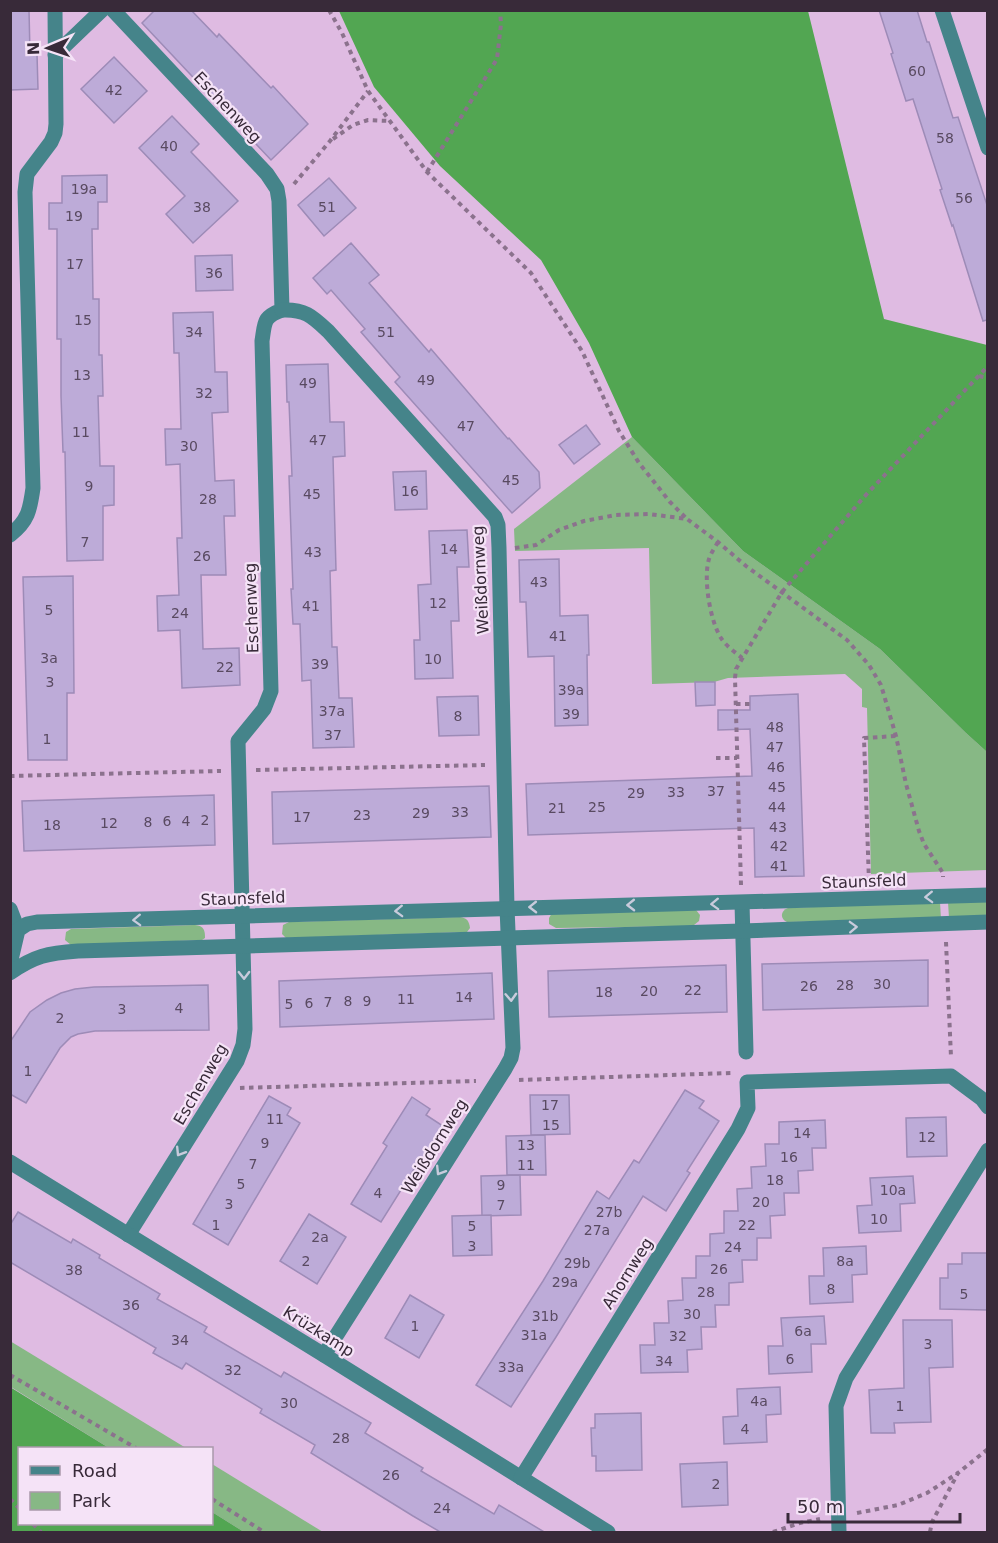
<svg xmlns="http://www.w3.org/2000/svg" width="998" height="1543" font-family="'DejaVu Sans',sans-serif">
  <rect width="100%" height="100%" fill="#dfbbe2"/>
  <g fill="#87b885">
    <path d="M632 437 743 551 880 649 966 733 987 752V870L871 874 867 708 862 707V689L845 674 728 678 714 682 652 684 649 548 515 551 514 529Z"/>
    <path d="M987 901V917L949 918 948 902Z"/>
    <path d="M940 902 941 919 787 922C780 919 780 911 788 908Z"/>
    <path d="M696 910 700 915 699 921 694 925 691 926 556 928 549 924V918L552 913Z"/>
    <path d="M460 917C467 918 469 921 470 928L467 932 286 938 282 934 283 925 289 922Z"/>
    <path d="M195 925C204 926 205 930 205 938L202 940 71 945 65 940 66 932 71 929Z"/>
    <path d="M10 1341 186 1448H109L11 1387Z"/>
    <path d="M212 1464 323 1532H244L212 1512Z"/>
  </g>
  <g fill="#52a652">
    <path d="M339 11H808L884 319 987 345V752L966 733 880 649 743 551 632 437 589 343 541 260 440 166 374 87Z"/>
    <path d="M10 1387 109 1448H20V1524H212V1512L244 1532H11Z"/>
  </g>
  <g fill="#bdabd8" stroke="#9d8bb7" stroke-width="1.5">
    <path d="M10 10H29L30 54H37L38 89 10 90Z"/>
    <path d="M155 10H191L217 37 219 34 271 88 273 86 308 124 271 160 142 23Z"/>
    <path d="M879 10H917L927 42H929L953 118 958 117 987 205V320L983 321 953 225 952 226 940 190 942 189 913 99 906 101 891 54 893 53Z"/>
    <path d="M114 57 147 91 114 123 81 89Z"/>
    <path d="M172 116 199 144 191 152 238 201 193 243 166 214 185 196 139 148Z"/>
    <path d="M107 175V202H98V229H92L93 299H99V355H102L103 396H98L100 466H114V505L103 506V560L67 561 65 452H63L61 396V339H57V229H49V203H62V176Z"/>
    <path d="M329 178 356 208 324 236 298 205Z"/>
    <path d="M351 243 379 275 369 283 429 352 431 349 508 439 509 438 539 472 540 488 512 513 395 382 400 377 361 332 365 329 331 290 327 294 313 278Z"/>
    <path d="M232 255 233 290 196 291 195 256Z"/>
    <path d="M213 312 215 372H227L228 412 212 413 215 481 234 480 235 516H224L226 575H201L203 649 239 648 240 685 182 688 180 630 158 631 157 596 179 595 177 538H182L180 464 166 465 165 429H181L179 353H174L173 313Z"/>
    <path d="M328 364 330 422H344L345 456 333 457 336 570 330 571 332 647H337L339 698H352L354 747 313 748 311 680 302 681 300 624H293L291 589H293L289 476H292L289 402H287L286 365Z"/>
    <path d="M586 425 600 444 574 464 559 445Z"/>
    <path d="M426 471 427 509 395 510 393 472Z"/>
    <path d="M467 530 469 567H457L459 621H451L453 678 415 679 414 640H420L418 585 431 584 429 531Z"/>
    <path d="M559 559 560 616 588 615 589 655H587L588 725 555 726 554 656 528 657 526 602H520L519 560Z"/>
    <path d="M73 576 74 693H67V760H28L23 577Z"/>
    <path d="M695 682H715V705L696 706Z"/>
    <path d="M798 694 804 876 755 877 754 828 528 835 526 784 752 776 750 729 718 730V710H750V696Z"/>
    <path d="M478 696 479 735 439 736 437 697Z"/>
    <path d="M489 786 491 837 273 844 272 792Z"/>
    <path d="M214 795 215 845 24 851 22 801Z"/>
    <path d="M928 960V1006L763 1010 762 964Z"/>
    <path d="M726 965 727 1012 549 1017 548 971Z"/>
    <path d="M492 973 494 1019 280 1027 279 981Z"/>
    <path d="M208 985 209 1030 95 1031 78 1034 71 1037 60 1048 26 1103 10 1094V1042L30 1012 47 1000 61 993 75 989 94 987Z"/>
    <path d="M685 1090 704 1101 699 1108 719 1121 687 1171 690 1173 666 1211 643 1196 556 1337 511 1407 476 1385 543 1281 597 1191 609 1199 634 1160 639 1163Z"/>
    <path d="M530 1095H569L570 1134 531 1135Z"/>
    <path d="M269 1096 291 1108 287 1115 300 1123 228 1245 193 1224Z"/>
    <path d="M412 1097 430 1109 426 1115 446 1128 425 1161 421 1158 381 1222 351 1204 387 1146 383 1143Z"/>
    <path d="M946 1117 947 1156 907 1157 906 1118Z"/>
    <path d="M825 1120 826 1148H812L813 1170 798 1171 799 1193H784L785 1215 770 1216 771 1238H757V1260H742L743 1282 729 1283V1305H715L716 1327H701L702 1349 687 1350 688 1372 641 1373 640 1345H655L654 1323H669L668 1301 683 1300 682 1278H696V1256H710V1234L724 1233V1211H738L737 1189 752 1188 751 1167 766 1166 765 1144H779V1122Z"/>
    <path d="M545 1135 546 1175H507L506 1136Z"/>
    <path d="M520 1175 521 1215 482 1216 481 1176Z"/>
    <path d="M913 1176 915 1203 900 1204 901 1231 859 1233 857 1206 872 1205 870 1178Z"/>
    <path d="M18 1212 71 1243 73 1239 100 1255 99 1258 160 1294 157 1299 207 1327 204 1332 281 1377 284 1372 371 1423 365 1433 423 1468 421 1471 494 1514 499 1505 546 1533H442L413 1516 311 1453 315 1445 260 1413 262 1409 186 1363 182 1369 153 1353 156 1348 10 1262V1225Z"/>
    <path d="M309 1214 346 1237 317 1284 280 1261Z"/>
    <path d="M491 1215 492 1255 453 1256 452 1216Z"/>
    <path d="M866 1246 867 1274 852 1275 853 1302 810 1304 809 1276H824L823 1248Z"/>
    <path d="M962 1253H987V1310L940 1309V1278H948V1264H962Z"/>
    <path d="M410 1295 444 1315 419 1358 385 1338Z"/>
    <path d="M824 1316 826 1344H811L812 1372 769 1374 768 1346H783L781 1318Z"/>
    <path d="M903 1320H952L953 1367 929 1368 931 1422 894 1423 895 1433H871L869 1390 904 1388Z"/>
    <path d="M780 1387 781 1414 766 1415 767 1442 724 1444 723 1417 738 1416 737 1389Z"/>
    <path d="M641 1413 642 1470 596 1471V1456H592L591 1428H595V1414Z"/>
    <path d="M727 1462 728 1505 682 1507 680 1464Z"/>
  </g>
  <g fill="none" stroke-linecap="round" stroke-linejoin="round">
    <g stroke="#8b728d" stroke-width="4" stroke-dasharray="4.5 4.5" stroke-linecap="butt">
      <path d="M329 10 342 33 368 91 427 172 531 273 582 351 619 431 639 463 670 502 687 519"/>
      <path d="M333 139 353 125 368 120 389 121"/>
      <path d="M427 172 497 59 501 24 500 10"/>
      <path d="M294 184 330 141 368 91"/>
      <path d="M979 376 988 378"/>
      <path d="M718 542C715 547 711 553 709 559 703 578 710 621 721 638 726 646 735 652 742 658"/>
      <path d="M515 548 536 545 559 530 584 521 616 515 649 514 687 519 718 542 746 566 847 640 869 665 881 685 896 736 906 784 919 831 924 844 943 873V877"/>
      <path d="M736 704H750"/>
      <path d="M716 758H737"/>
      <path d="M256 770 485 765"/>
      <path d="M10 776 221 771"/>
      <path d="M869 882 864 738 896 736"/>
      <path d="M741 885 735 678 736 669 782 592 864 497 988 366"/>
      <path d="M946 942 951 1057"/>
      <path d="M519 1080 731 1073"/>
      <path d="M240 1088 476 1081"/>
      <path d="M10 1375 136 1448"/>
      <path d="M10 1499 20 1509"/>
      <path d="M212 1499 264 1532"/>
      <path d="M857 1513 898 1505 927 1493 958 1473"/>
      <path d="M33 1524 41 1532"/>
      <path d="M773 1532 800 1523 820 1519"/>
      <path d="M930 1532 932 1522 958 1473 988 1449"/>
    </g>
    <g stroke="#45848a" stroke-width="15">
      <path d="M113 10 267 174 277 189 279 201 282 310C263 317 265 322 262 341L271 691 264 709 238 741 245 1029 243 1045 237 1061 128 1235"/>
      <path d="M942 10 988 148"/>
      <path d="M55 55 102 10"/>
      <path d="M282 310C305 309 312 316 328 331L495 517 498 525 499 548 507 908 513 1048 511 1058 505 1069 324 1355"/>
      <path d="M10 535C28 521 30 510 33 488L25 192 27 174 51 142 55 133 56 124 55 10"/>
      <path d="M742 903 746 1052"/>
      <path d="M10 909 18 930"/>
      <path d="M10 964 18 930 27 924 37 922 988 895"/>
      <path d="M10 973C34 956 48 953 78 951L742 931 988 922"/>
      <path d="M10 1162 324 1355 608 1532"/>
      <path d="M521 1478 738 1129 748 1108 747 1082 951 1076 982 1099 988 1107"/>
      <path d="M839 1532 836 1406 846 1378 988 1150"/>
    </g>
  </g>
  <defs><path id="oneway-chevron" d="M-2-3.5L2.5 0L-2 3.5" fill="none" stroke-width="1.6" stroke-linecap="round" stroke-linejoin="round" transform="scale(1.5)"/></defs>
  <g stroke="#c9cbdc">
    <use href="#oneway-chevron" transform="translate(929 897) rotate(178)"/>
    <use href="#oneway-chevron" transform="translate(715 904) rotate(178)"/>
    <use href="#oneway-chevron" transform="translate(631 905) rotate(179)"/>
    <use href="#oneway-chevron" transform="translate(533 907) rotate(179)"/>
    <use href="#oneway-chevron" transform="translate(399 911) rotate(178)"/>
    <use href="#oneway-chevron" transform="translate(137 920) rotate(178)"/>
    <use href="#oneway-chevron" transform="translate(853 927) rotate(-2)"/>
    <use href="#oneway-chevron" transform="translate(244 975) rotate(89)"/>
    <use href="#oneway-chevron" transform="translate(511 997) rotate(87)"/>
    <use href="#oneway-chevron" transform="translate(180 1152) rotate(122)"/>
    <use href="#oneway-chevron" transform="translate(440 1171) rotate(122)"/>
  </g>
  <g text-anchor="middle" stroke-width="4.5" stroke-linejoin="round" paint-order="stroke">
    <g font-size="14" fill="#594a61">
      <text x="917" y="76">60</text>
      <text x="114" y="95">42</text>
      <text x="945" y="143">58</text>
      <text x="169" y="151">40</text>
      <text x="84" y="194">19a</text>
      <text x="964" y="203">56</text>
      <text x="202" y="212">38</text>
      <text x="327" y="212">51</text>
      <text x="74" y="221">19</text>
      <text x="75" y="269">17</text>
      <text x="214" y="278">36</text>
      <text x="83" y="325">15</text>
      <text x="194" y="337">34</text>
      <text x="386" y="337">51</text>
      <text x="82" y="380">13</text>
      <text x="426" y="385">49</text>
      <text x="308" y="388">49</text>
      <text x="204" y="398">32</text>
      <text x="466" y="431">47</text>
      <text x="81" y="437">11</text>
      <text x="318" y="445">47</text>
      <text x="189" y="451">30</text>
      <text x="511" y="485">45</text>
      <text x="89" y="491">9</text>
      <text x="410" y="496">16</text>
      <text x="312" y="499">45</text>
      <text x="208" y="504">28</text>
      <text x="85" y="547">7</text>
      <text x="449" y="554">14</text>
      <text x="313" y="557">43</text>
      <text x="202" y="561">26</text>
      <text x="539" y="587">43</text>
      <text x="438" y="608">12</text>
      <text x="311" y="611">41</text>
      <text x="49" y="615">5</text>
      <text x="180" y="618">24</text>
      <text x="558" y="641">41</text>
      <text x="49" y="663">3a</text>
      <text x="433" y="664">10</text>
      <text x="320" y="669">39</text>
      <text x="225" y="672">22</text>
      <text x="50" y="687">3</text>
      <text x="571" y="695">39a</text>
      <text x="332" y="716">37a</text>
      <text x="571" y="719">39</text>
      <text x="458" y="721">8</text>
      <text x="775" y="732">48</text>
      <text x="333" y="740">37</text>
      <text x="47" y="744">1</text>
      <text x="775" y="752">47</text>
      <text x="776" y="772">46</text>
      <text x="777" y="792">45</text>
      <text x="716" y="796">37</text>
      <text x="676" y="797">33</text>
      <text x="636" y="798">29</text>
      <text x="597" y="812">25</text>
      <text x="777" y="812">44</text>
      <text x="557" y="813">21</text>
      <text x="460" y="817">33</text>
      <text x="421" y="818">29</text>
      <text x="362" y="820">23</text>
      <text x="302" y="822">17</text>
      <text x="205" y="825">2</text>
      <text x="167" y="826">6</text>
      <text x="186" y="826">4</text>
      <text x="148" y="827">8</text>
      <text x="109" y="828">12</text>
      <text x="52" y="830">18</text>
      <text x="778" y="832">43</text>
      <text x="779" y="851">42</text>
      <text x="779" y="871">41</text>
      <text x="882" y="989">30</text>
      <text x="845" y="990">28</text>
      <text x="809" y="991">26</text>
      <text x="693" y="995">22</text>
      <text x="649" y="996">20</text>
      <text x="604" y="997">18</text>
      <text x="464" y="1002">14</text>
      <text x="406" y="1004">11</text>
      <text x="348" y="1006">8</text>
      <text x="367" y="1006">9</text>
      <text x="328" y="1007">7</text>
      <text x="309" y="1008">6</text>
      <text x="289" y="1009">5</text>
      <text x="179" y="1013">4</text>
      <text x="122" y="1014">3</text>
      <text x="60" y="1023">2</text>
      <text x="28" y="1076">1</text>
      <text x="550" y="1110">17</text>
      <text x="275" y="1124">11</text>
      <text x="551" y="1130">15</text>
      <text x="802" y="1138">14</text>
      <text x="927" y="1142">12</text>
      <text x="265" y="1148">9</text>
      <text x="526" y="1150">13</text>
      <text x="789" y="1162">16</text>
      <text x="253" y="1169">7</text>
      <text x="526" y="1170">11</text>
      <text x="775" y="1185">18</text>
      <text x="241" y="1189">5</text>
      <text x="501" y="1190">9</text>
      <text x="893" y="1195">10a</text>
      <text x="378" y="1198">4</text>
      <text x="761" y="1207">20</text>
      <text x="229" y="1209">3</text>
      <text x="501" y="1210">7</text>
      <text x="609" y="1217">27b</text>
      <text x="879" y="1224">10</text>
      <text x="216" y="1230">1</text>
      <text x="747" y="1230">22</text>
      <text x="472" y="1231">5</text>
      <text x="597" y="1235">27a</text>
      <text x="320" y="1242">2a</text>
      <text x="472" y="1251">3</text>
      <text x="733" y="1252">24</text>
      <text x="306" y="1266">2</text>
      <text x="845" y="1266">8a</text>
      <text x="577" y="1268">29b</text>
      <text x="719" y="1274">26</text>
      <text x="74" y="1275">38</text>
      <text x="565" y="1287">29a</text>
      <text x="831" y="1294">8</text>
      <text x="706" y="1297">28</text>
      <text x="964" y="1299">5</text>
      <text x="131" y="1310">36</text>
      <text x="692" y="1319">30</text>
      <text x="545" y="1321">31b</text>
      <text x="415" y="1331">1</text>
      <text x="803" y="1336">6a</text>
      <text x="534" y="1340">31a</text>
      <text x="678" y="1341">32</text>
      <text x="180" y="1345">34</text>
      <text x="928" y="1349">3</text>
      <text x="790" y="1364">6</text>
      <text x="664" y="1366">34</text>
      <text x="511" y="1372">33a</text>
      <text x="233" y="1375">32</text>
      <text x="759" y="1406">4a</text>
      <text x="289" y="1408">30</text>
      <text x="900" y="1411">1</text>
      <text x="745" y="1434">4</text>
      <text x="341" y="1443">28</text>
      <text x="391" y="1480">26</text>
      <text x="716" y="1489">2</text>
      <text x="442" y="1513">24</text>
    </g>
    <g font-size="16" fill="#382a39" stroke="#f5e3f7">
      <text transform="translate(228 107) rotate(47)" y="6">Eschenweg</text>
      <text transform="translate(480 580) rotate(-93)" y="6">Weißdornweg</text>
      <text transform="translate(251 608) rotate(-92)" y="6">Eschenweg</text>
      <text transform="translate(864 881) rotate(-2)" y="6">Staunsfeld</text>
      <text transform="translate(243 898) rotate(-2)" y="6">Staunsfeld</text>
      <text transform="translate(200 1084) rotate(-60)" y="6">Eschenweg</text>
      <text transform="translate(434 1146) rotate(-58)" y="6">Weißdornweg</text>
      <text transform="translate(627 1273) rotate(-58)" y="6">Ahornweg</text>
      <text transform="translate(319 1331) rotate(32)" y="6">Krüzkamp</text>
    </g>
  </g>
  <rect width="998" height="1543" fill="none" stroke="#382a39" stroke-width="24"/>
  <rect x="18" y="1447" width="195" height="78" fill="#f5e3f7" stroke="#a999ab" stroke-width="1.5"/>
  <rect x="30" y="1466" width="30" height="9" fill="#45848a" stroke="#a999ab" stroke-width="1.5"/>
  <text x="72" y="1477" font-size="18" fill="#382a39">Road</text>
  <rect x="30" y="1492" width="30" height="18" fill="#87b885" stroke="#a999ab" stroke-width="1.5"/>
  <text x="72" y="1507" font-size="18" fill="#382a39">Park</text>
  <g transform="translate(48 48) rotate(268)" stroke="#f5e3f7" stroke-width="4.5" paint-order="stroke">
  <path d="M0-4.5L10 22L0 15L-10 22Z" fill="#382a39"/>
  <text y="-9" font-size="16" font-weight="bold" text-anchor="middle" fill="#382a39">N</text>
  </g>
  <path d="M788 1513v9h172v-9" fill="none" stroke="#382a39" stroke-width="3"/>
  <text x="797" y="1513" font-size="18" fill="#382a39" stroke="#f5e3f7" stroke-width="4.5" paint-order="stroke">50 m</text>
</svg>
